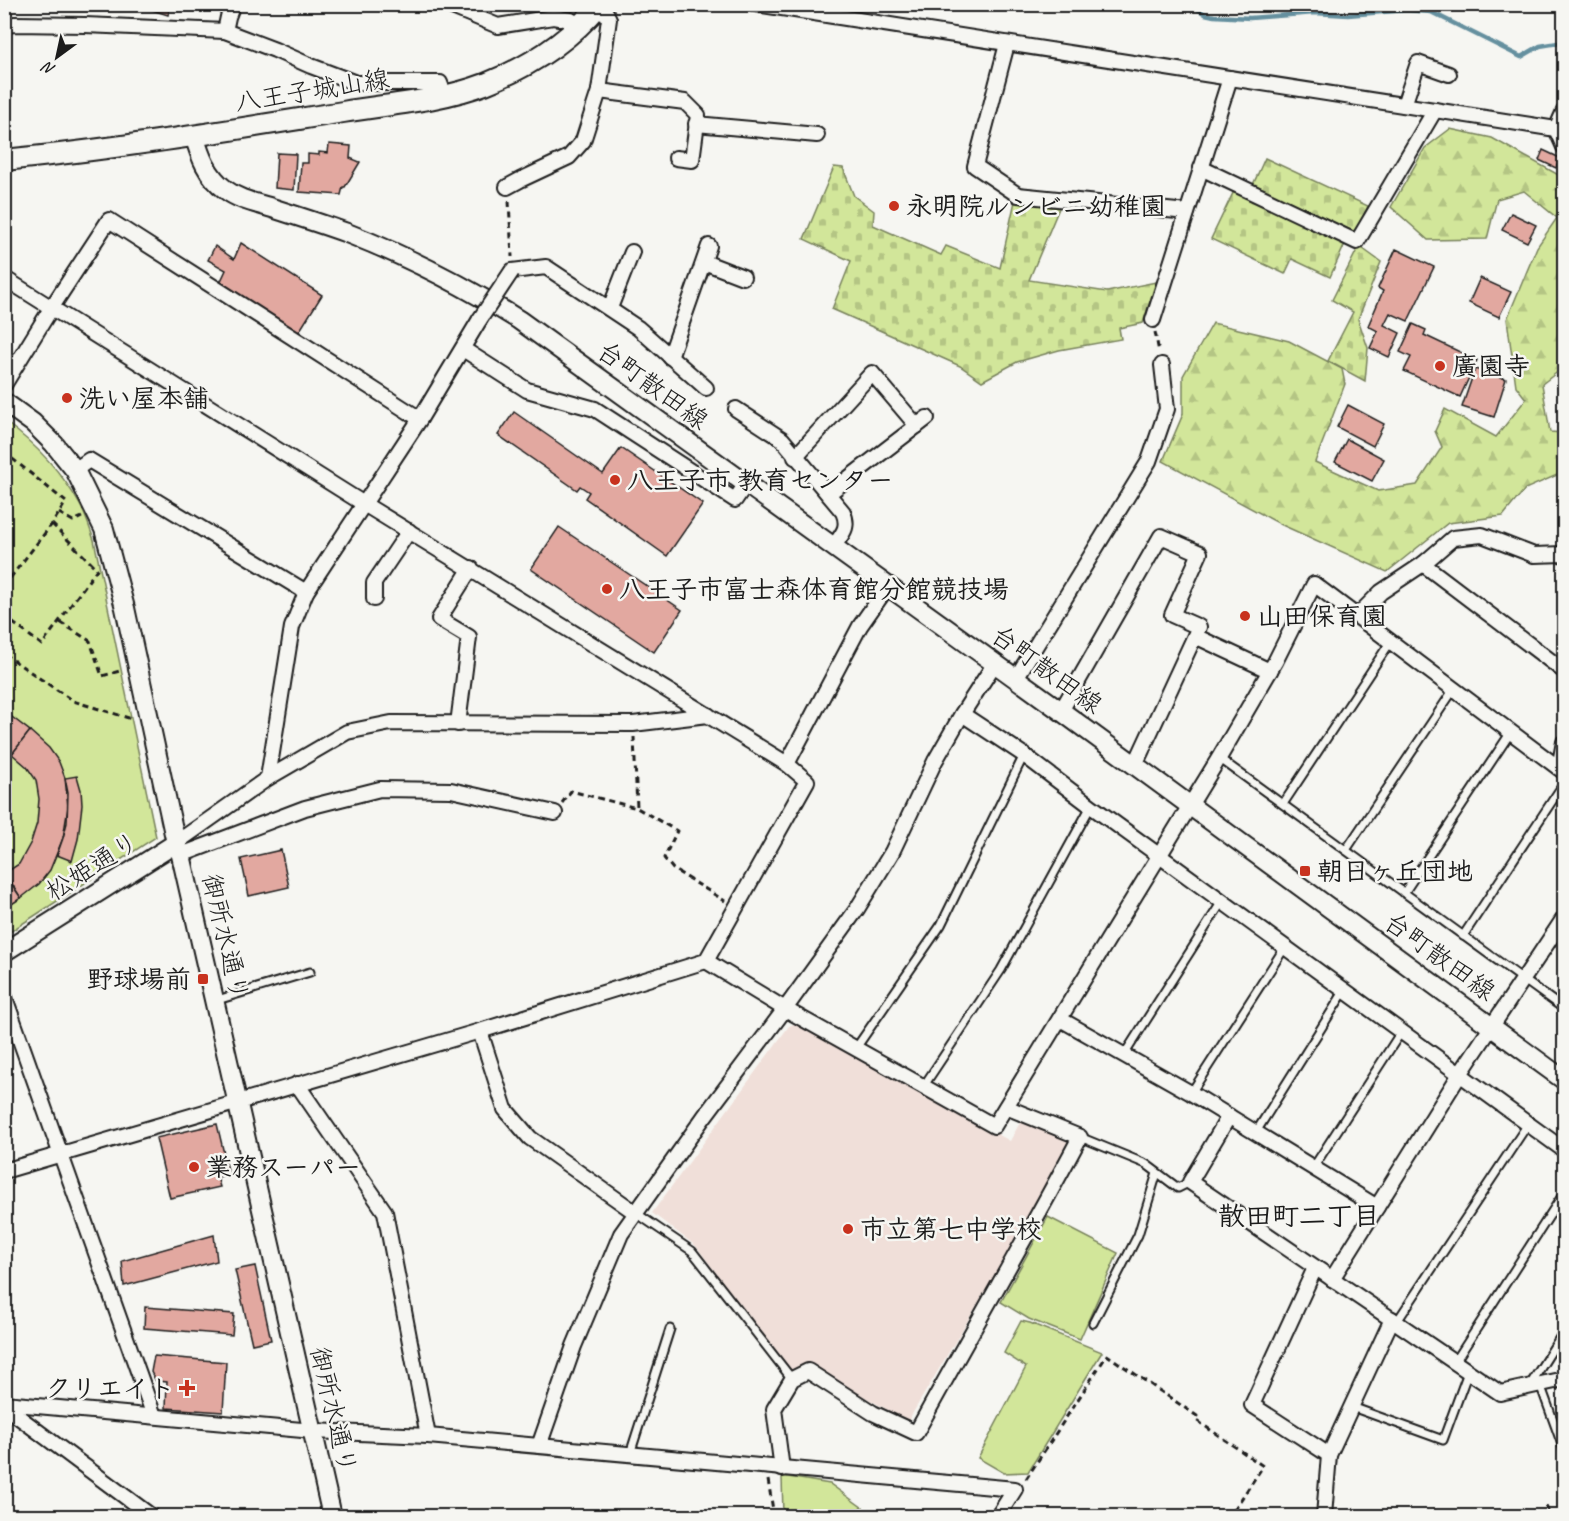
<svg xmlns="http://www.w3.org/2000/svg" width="1569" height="1521" font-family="Caveat,'Klee One',sans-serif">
  <defs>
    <pattern id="forest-firs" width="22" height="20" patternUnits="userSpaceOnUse" patternTransform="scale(1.5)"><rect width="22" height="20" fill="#d2e69a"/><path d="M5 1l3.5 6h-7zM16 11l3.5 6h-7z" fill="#b4c584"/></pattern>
    <pattern id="cemetery-stones" width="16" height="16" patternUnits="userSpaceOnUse" patternTransform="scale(1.5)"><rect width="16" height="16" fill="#d2e69a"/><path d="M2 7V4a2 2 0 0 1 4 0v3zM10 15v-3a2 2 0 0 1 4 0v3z" fill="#b4c584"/></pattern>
  </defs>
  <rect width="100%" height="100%" fill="#f6f6f2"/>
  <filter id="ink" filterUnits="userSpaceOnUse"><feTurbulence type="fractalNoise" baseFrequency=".0167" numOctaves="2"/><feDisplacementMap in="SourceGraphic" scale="12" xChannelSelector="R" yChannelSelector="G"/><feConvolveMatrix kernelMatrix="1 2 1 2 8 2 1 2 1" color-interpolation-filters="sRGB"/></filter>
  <g filter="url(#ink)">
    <path fill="#f0dfd9" d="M797 1023 1010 1141 1022 1119 1069 1141 1071 1147 908 1421 810 1367 803 1365 788 1372 696 1246 652 1213 789 1026Z"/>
    <g fill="#d2e69a" stroke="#77815b" stroke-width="1.5">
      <path d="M4 421C34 443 62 472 80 505 86 516 90 529 94 540L156 837 5 935Z"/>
      <path d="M1048 1217 1118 1253 1080 1339 1029 1319 1001 1302Z"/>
      <path d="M1021 1321 1030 1323 1102 1352 1028 1472 1004 1473 978 1458 1026 1367 1004 1353Z"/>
      <path d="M782 1476 830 1484 874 1516H783Z"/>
    </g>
    <path fill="url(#forest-firs)" stroke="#77815b" stroke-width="1.5" d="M1450 129 1492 138 1564 178V367L1542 384 1550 432 1564 433V472L1525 489 1503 516 1448 523 1387 572 1282 525 1163 461 1183 414V376L1213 323 1289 341 1342 369 1345 384 1315 462 1378 491 1417 485 1442 447 1435 431 1445 409 1496 437 1526 399 1516 386 1507 319 1537 247 1557 218 1524 191 1497 199 1487 239 1428 240 1391 207 1425 148Z"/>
    <g fill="url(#cemetery-stones)" stroke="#77815b" stroke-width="1.5">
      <path d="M1265 158 1368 206 1355 234 1252 187Z"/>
      <path d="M834 167 843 168 854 196 874 211 873 225 941 255 946 246 1000 268 1015 201 1059 208 1029 280 1107 292 1156 282 1143 323 1119 328 1121 339 1059 350 1017 362 982 381 960 366 832 309 851 261 804 239Z"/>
      <path d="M1234 191 1345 244 1330 277 1292 259 1285 274 1211 239Z"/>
      <path d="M1359 246 1381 262 1358 319 1368 348 1365 381 1328 361 1353 312 1332 300Z"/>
    </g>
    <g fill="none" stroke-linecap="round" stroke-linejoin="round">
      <path stroke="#65909f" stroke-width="4.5" d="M1190 4 1205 14 1214 16 1250 18 1315 13 1348 15 1406 10 1431 12 1521 57 1540 46 1564 42"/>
    </g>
    <g fill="#e2a8a0" stroke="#1c1c1c" stroke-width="1.5">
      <path d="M147 4H171L168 15 146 8Z"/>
      <path d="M329 144 351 146 350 158 360 162 345 187H343L341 195 299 192 301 163H308V154L319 155V152L328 153Z"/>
      <path d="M1543 150 1560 158 1556 168 1539 160Z"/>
      <path d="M277 153 296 154 294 190 275 188Z"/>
      <path d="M1511 213 1536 225 1527 242 1502 230Z"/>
      <path d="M241 243 322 295 297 335 219 285 226 270 208 260 215 246 234 259Z"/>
      <path d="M1396 249 1434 267 1408 321 1390 313 1384 325 1400 333 1389 357 1370 348 1378 331 1368 326 1383 291 1378 288Z"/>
      <path d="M1480 278 1511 292 1499 317 1469 303Z"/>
      <path d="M1413 324 1426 330 1424 335 1477 360 1460 397 1404 371 1411 357 1400 352Z"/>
      <path d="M1475 369 1506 379 1494 417 1462 407Z"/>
      <path d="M1348 405 1384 424 1373 446 1337 427Z"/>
      <path d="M514 412 603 474 621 448 703 504 667 556 585 498 589 492 580 486 577 490 498 435Z"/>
      <path d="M1347 439 1384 459 1372 481 1335 462Z"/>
      <path d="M559 527 682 610 654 652 531 569Z"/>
      <path d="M4 711 30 731 12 754 4 748Z"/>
      <path d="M30 731 49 748 59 762 65 778 68 807 63 838 50 870 39 884 21 898 5 873 19 864 31 842 37 823 39 799 36 780 27 767 12 754Z"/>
      <path d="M77 776 81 790 82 805 78 839 72 861 57 855 63 838 67 823 68 793 65 778Z"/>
      <path d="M281 850 289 887 249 896 241 859Z"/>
      <path d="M4 873 21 898 4 909Z"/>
      <path d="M217 1124 229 1175 217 1177 220 1187 170 1198 156 1138Z"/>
      <path d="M214 1235 217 1261 124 1286 122 1261Z"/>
      <path d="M255 1266 271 1340 252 1344 235 1270Z"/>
      <path d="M145 1307 234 1314 232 1335 144 1328Z"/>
      <path d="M154 1356 226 1362 223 1412 166 1408 167 1382 156 1381 151 1372Z"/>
    </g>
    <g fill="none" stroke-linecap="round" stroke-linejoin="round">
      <g stroke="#1c1c1c" stroke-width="11">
        <g id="service">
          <path d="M1219 758 1564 1009"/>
          <path d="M1283 804 1391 641"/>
          <path d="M1346 850 1454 689"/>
          <path d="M1404 893 1511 732"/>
          <path d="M1463 936 1564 783"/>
          <path d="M214 1001 310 972"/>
          <path d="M856 1048 941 925 1024 755"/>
          <path d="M1124 1055 1223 900"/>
          <path d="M923 1087 1001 970 1091 806"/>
          <path d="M1191 1093 1285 947"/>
          <path d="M1256 1132 1345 990"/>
          <path d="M1080 1137 1146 1164 1178 1188 1190 1182"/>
          <path d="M1313 1168 1401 1032"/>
          <path d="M636 1213 692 1251 792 1379"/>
          <path d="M1093 1323 1138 1235 1157 1173"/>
          <path d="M1396 1323 1528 1124"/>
          <path d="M1455 1362 1564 1193"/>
          <path d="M1540 1384 1564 1450"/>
          <path d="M1530 1385 1564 1331"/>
          <path d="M1352 1407 1443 1440 1468 1372"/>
          <path d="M630 1454 670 1329"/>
        </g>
      </g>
      <g stroke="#1c1c1c" stroke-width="18">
        <g id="minor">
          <path d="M445 4 498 26 553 17 571 20 580 25"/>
          <path d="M756 4 1556 129"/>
          <path d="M4 26 14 24 85 25 225 31 275 50 311 66 356 83H440L445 96"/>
          <path d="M225 31 228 17 233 4"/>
          <path d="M1007 44 975 166 1018 195 1187 212"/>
          <path d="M599 91 685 102 698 115 692 160 676 158"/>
          <path d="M1404 105 1418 63 1449 74"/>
          <path d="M696 124 817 135"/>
          <path d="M1556 129 1564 147"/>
          <path d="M1556 129 1564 111"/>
          <path d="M1201 168 1357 242 1435 110"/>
          <path d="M507 187 520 180 569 157 583 141 599 91 609 19 602 4"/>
          <path d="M704 262 743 277"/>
          <path d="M512 271 546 267 638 328 706 388"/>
          <path d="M4 278 364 504 787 764 807 781 706 961 480 1031 4 1171"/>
          <path d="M610 308 632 252"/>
          <path d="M1153 320 1230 78"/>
          <path d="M463 349 527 390 595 409 735 500 746 484"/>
          <path d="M670 357 709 246"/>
          <path d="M4 385 52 307 109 220 420 419"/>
          <path d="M736 409 782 439 843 512C850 528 842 534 833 547"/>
          <path d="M795 457 872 373 917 426"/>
          <path d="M75 470 89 460 306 592"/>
          <path d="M828 494 927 418"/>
          <path d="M1423 564 1564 671"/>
          <path d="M374 599V583L409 531"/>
          <path d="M1357 616 1381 592 1423 564 1453 538 1482 535 1534 555 1564 554"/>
          <path d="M1195 636 1270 671"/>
          <path d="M1016 678 1149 461 1167 409 1162 365"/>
          <path d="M1061 711 1161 536 1200 553 1172 615 1199 627 1135 765"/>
          <path d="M962 714 1024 755 1091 806 1564 1150"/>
          <path d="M458 724 469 637 439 619 471 568"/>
          <path d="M787 764 860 626 888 586"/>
          <path d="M1559 768 1564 742"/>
          <path d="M268 778 292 627 306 592 420 419 480 319"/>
          <path d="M176 843 268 778 347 732 391 723 633 724 708 715"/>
          <path d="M181 855 305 808 380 789 451 790 555 813"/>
          <path d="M706 961 785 1009 994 1126 1219 758 1275 662 1314 584 1564 772"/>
          <path d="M4 995 154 1416"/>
          <path d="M1060 1019 1191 1093 1377 1207"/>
          <path d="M480 1031 505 1109 530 1138 636 1213"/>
          <path d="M297 1084 385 1212 428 1436"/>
          <path d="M1229 1116 1190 1182 1500 1393 1564 1379"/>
          <path d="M1315 1268 1252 1405 1329 1455"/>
          <path d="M1332 1279 1460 1074 1564 918"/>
          <path d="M4 1403 313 1431 428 1436 1015 1489 998 1516"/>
          <path d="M4 1406 151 1516"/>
          <path d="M539 1446 574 1346 621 1234 704 1117 785 1009 857 909 892 852 935 761 962 714 995 663"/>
          <path d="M782 1469 774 1409 792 1379 808 1371 873 1413 916 1433C970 1334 1027 1237 1080 1137L1006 1107"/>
          <path d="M1324 1516 1329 1455 1392 1319"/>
        </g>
      </g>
      <g stroke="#1c1c1c" stroke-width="22">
        <g id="tertiary">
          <path d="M194 135C200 156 207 176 226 190 239 200 256 203 272 208 297 216 322 224 347 233 406 256 465 286 519 320L1061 711 1564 1080"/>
          <path d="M4 402 33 423 54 444 75 470 104 529 125 608 176 843 181 855 332 1516"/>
          <path d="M4 952 176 843"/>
        </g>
      </g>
      <g stroke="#1c1c1c" stroke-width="24">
        <path id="secondary" d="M4 160C118 149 230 130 343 112 390 104 440 101 485 84 529 67 570 40 600 4"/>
      </g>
      <g stroke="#1c1c1c" stroke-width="3" stroke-dasharray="6 4.5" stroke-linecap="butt">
        <path d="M509 201 512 257"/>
        <path d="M1155 332 1159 352"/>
        <path d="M4 452 66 502 52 524 4 586"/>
        <path d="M59 513 73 521 82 517"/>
        <path d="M4 616 42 645 97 569 52 524"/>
        <path d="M60 622 90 641 102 676 123 670"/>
        <path d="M4 654 73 701 132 719"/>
        <path d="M634 737 637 808"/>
        <path d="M562 803 571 791 637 808 677 831 664 858 673 869 725 901"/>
        <path d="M1026 1479 1107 1355 1197 1416 1196 1420 1263 1466 1230 1516"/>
        <path d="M768 1480 774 1516"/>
        <path d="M1546 1506 1550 1516"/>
      </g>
      <use href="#service" stroke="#f6f6f2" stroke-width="7"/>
      <use href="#minor" stroke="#f6f6f2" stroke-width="14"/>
      <use href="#tertiary" stroke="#f6f6f2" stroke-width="18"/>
      <use href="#secondary" stroke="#f6f6f2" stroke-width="20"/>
      <g stroke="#1c1c1c" stroke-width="18" stroke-linecap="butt">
        <path id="minor-bridge" d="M480 319 512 271"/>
      </g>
      <use href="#minor-bridge" stroke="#f6f6f2" stroke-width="14"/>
    </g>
  </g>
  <g fill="#c8321e" stroke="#f6f6f2" stroke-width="2">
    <circle cx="894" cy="206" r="6"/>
    <circle cx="1440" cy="366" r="6"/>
    <circle cx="67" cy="398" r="6"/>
    <circle cx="615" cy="480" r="6"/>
    <circle cx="607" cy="589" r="6"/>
    <circle cx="1245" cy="616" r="6"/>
    <rect x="1299" y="865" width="12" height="12" rx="3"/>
    <rect x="197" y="973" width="12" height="12" rx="3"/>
    <circle cx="194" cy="1167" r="6"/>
    <circle cx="848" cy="1229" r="6"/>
    <path d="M184 1379h6v6h6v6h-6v6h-6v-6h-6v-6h6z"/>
  </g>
  <g text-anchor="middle" stroke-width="5" stroke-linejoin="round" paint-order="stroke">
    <g font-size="26" fill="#1c1c1c" stroke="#f6f6f2">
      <text transform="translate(312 90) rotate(-9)" y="9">八王子城山線</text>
      <text transform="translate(653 385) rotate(36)" y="9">台町散田線</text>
      <text transform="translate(1047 669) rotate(36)" y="9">台町散田線</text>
      <text transform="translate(92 866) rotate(-32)" y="9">松姫通り</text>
      <text transform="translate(226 937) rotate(77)" y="9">御所水通り</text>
      <text transform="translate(1440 956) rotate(36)" y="9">台町散田線</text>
      <text transform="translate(334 1410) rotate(77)" y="9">御所水通り</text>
    </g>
    <g font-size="26" font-weight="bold" fill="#1c1c1c" stroke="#f6f6f2" text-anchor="start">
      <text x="906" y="215">永明院ルンビニ幼稚園</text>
      <text x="1452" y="375">廣園寺</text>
      <text x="79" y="407">洗い屋本舗</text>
      <text x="627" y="489">八王子市 教育センター</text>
      <text x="619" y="598">八王子市富士森体育館分館競技場</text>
      <text x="1257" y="625">山田保育園</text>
      <text x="1317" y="880">朝日ヶ丘団地</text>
      <text x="191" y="988" text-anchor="end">野球場前</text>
      <text x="206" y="1176">業務スーパー</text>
      <text x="860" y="1238">市立第七中学校</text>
      <text x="175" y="1397" text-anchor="end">クリエイト</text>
    </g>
    <g font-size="27" font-weight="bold" fill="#1c1c1c" stroke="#f6f6f2">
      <text x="1299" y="1225">散田町二丁目</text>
    </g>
  </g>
  <rect width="1569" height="1521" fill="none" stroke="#f6f6f2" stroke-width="24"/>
  <rect x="12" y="12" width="1545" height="1497" fill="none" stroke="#1c1c1c" stroke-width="2" filter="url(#ink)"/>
  <g transform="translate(57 57) rotate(213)" stroke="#f6f6f2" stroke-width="4.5" paint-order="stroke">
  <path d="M0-4.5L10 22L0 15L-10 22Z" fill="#1c1c1c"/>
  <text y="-9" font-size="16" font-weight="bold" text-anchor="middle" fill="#1c1c1c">N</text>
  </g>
</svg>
